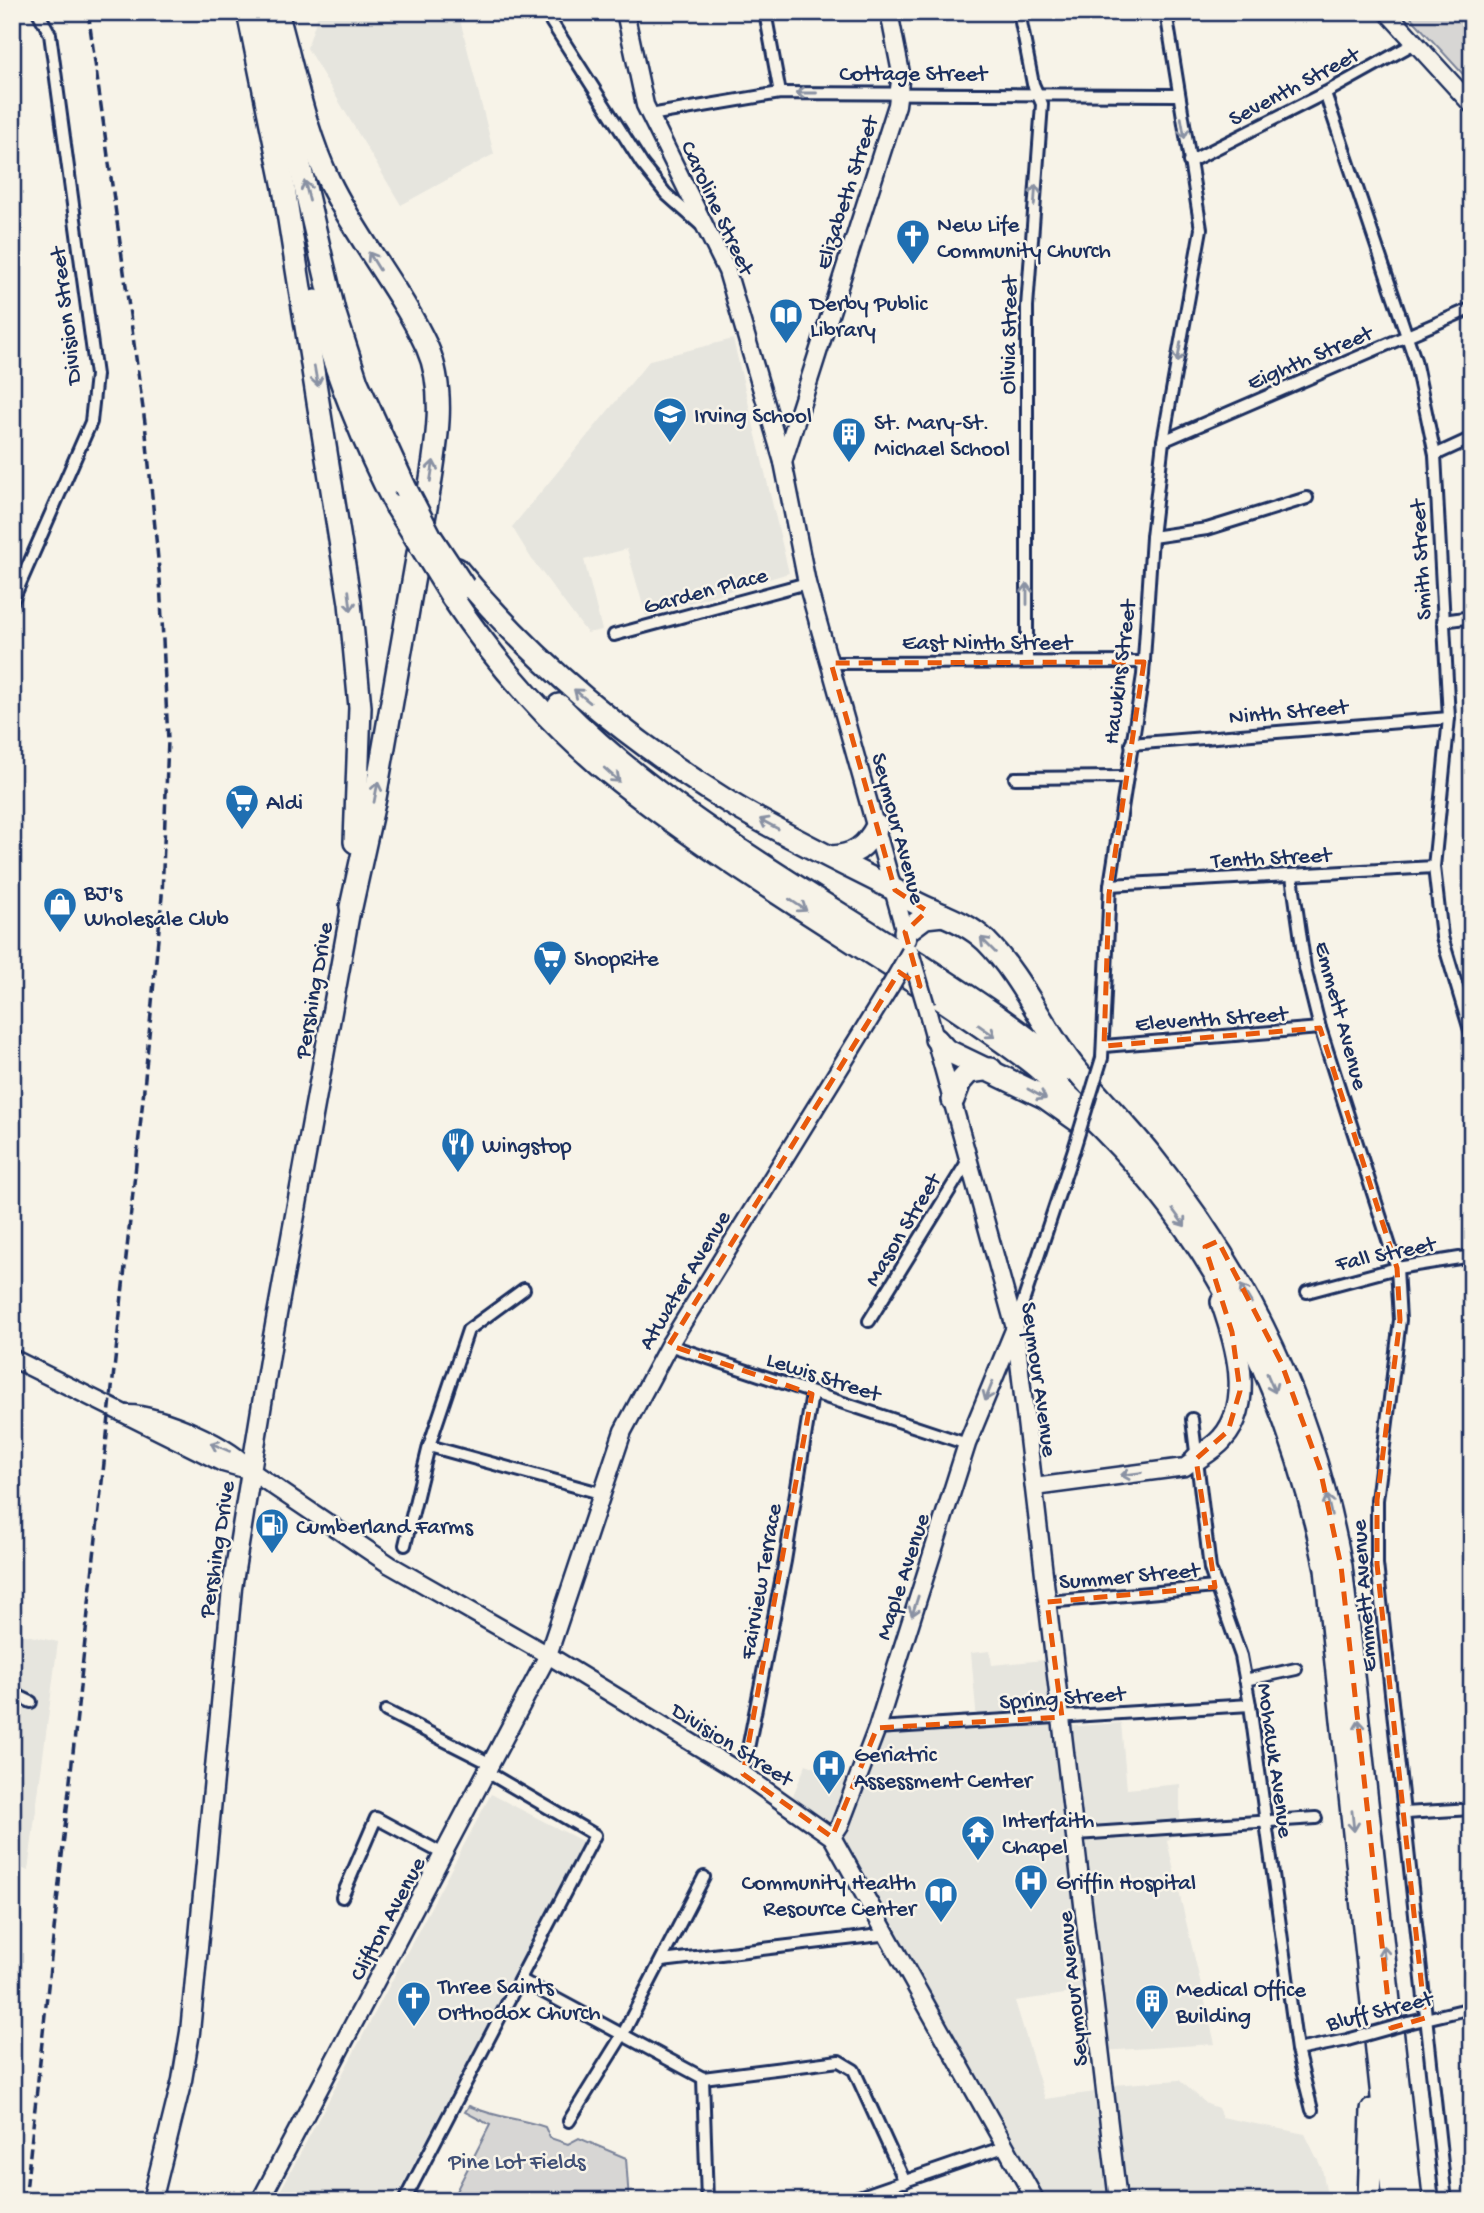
<svg xmlns="http://www.w3.org/2000/svg" width="1484" height="2213" font-family="'Gochi Hand',sans-serif">
  <rect width="100%" height="100%" fill="#f7f3e8"/>
  <filter id="ink" filterUnits="userSpaceOnUse"><feTurbulence type="fractalNoise" baseFrequency=".0143" numOctaves="2"/><feDisplacementMap in="SourceGraphic" scale="14" xChannelSelector="R" yChannelSelector="G"/><feConvolveMatrix kernelMatrix="1 2 1 2 8 2 1 2 1" color-interpolation-filters="sRGB"/></filter>
  <g filter="url(#ink)">
    <g fill="#e6e5de">
      <path d="M319 12H458L494 154 401 205 307 48Z"/>
      <path d="M733 339 789 573 646 616 627 549 584 560 602 630 587 633 531 558 512 527 650 360Z"/>
      <path d="M12 1632 58 1642 28 1871 12 1864Z"/>
      <path d="M990 1651 992 1665 1054 1659 1063 1727 1121 1723 1127 1789 1180 1784V1828L1167 1841 1215 2044 1101 2051 1094 1990 1015 2001 1045 2099 1095 2092 1113 2085 1179 2080 1207 2104 1218 2108 1222 2117 1305 2134 1322 2169 1328 2201H1035L834 1829 789 1805 806 1764 855 1782 877 1728 977 1722 971 1653Z"/>
      <path d="M491 1794 584 1842 394 2201H275Z"/>
    </g>
    <g fill="#d7d6d4" stroke="#798299" stroke-width="2">
      <path d="M1406 12H1472V84Z"/>
      <path d="M469 2106C497 2118 518 2118 545 2127L550 2138 568 2144 579 2138 626 2158 629 2201H451L490 2125 465 2112Z"/>
    </g>
    <g fill="none" stroke-linecap="round" stroke-linejoin="round">
      <g stroke="#1b2f5e" stroke-width="16">
        <g id="street">
          <path d="M545 12 642 164 666 194 702 226"/>
          <path d="M765 12 780 93"/>
          <path d="M1019 12 1033 84 1042 104 1027 307V662"/>
          <path d="M1325 93 1415 360 1435 455 1449 718 1434 867 1442 937 1472 1037"/>
          <path d="M650 115 780 93 1177 95"/>
          <path d="M1189 162 1325 93 1415 43"/>
          <path d="M1163 441 1472 308"/>
          <path d="M1435 455 1472 438"/>
          <path d="M1152 537 1207 529 1307 498"/>
          <path d="M12 602 91 422 96 375 50 34 38 12"/>
          <path d="M1443 621 1472 617"/>
          <path d="M614 635 807 583"/>
          <path d="M831 663 1144 662"/>
          <path d="M1131 744 1449 718"/>
          <path d="M1015 778 1126 777"/>
          <path d="M1292 876 1305 968 1320 1028 1397 1268 1400 1320 1377 1500V1564L1446 2201"/>
          <path d="M1110 885 1434 867"/>
          <path d="M1104 1046 1320 1028"/>
          <path d="M1102 1058 1110 885 1143 675 1152 537 1163 441 1201 229 1166 12"/>
          <path d="M1307 1292 1397 1268 1472 1256"/>
          <path d="M869 1321 969 1159"/>
          <path d="M1015 1326 1074 1149"/>
          <path d="M669 1345 967 1444"/>
          <path d="M1192 1419 1210 1569 1241 1656 1250 1705 1297 2050 1312 2110"/>
          <path d="M429 1446 600 1493"/>
          <path d="M405 1545 429 1446 468 1330 524 1289"/>
          <path d="M1047 1602 1215 1587"/>
          <path d="M1245 1680 1296 1669"/>
          <path d="M12 1693 31 1702"/>
          <path d="M386 1711 491 1764"/>
          <path d="M877 1728 1250 1705"/>
          <path d="M743 1774 785 1561 812 1394"/>
          <path d="M1405 1813 1472 1809"/>
          <path d="M1076 1834 1316 1818"/>
          <path d="M342 1897 376 1818 445 1855"/>
          <path d="M662 1961 889 1934"/>
          <path d="M521 1980 703 2078"/>
          <path d="M1408 2023 1472 2008"/>
          <path d="M1297 2050 1347 2040"/>
          <path d="M703 2078 839 2061 854 2070 905 2182"/>
          <path d="M703 2078 707 2201"/>
          <path d="M569 2121 623 2034 704 1877"/>
          <path d="M404 2201 595 1835 487 1772"/>
          <path d="M847 2201 1007 2146"/>
        </g>
      </g>
      <g stroke="#1b2f5e" stroke-width="21">
        <g id="secondary">
          <path d="M625 12 645 105 727 271 783 462 807 583 907 939"/>
          <path d="M1387 12 1472 105"/>
          <path d="M783 462 897 105 901 73 889 12"/>
          <path d="M926 1006 1015 1328 1118 2201"/>
          <path d="M12 1358 223 1463 251 1471"/>
          <path d="M127 1414C158 1413 233 1446 251 1471L390 1565 548 1655 743 1774 832 1837 1036 2201"/>
          <path d="M1034 1487 1185 1467 1196 1459"/>
          <path d="M832 1837 840 1825 877 1728 967 1444 1014 1330"/>
          <path d="M260 2201 548 1655 623 1431 669 1345 891 985"/>
        </g>
      </g>
      <g stroke="#1b2f5e" stroke-width="23">
        <path id="primary" d="M152 2201 182 2080 190 2032 232 1588 272 1342 351 907"/>
      </g>
      <g stroke="#1b2f5e" stroke-width="26">
        <g id="highway">
          <path d="M248 12 284 188 350 603 360 707 355 842"/>
          <path d="M264 12 334 311 357 382 405 487"/>
          <path d="M277 12C293 68 304 129 329 181 357 239 400 289 427 347 446 389 437 441 430 485L375 798 351 907"/>
          <path d="M315 301C336 373 361 440 396 506"/>
          <path d="M457 569C534 663 627 739 730 803 783 835 840 862 895 890 923 912 959 915 986 941 1022 977 1042 1027 1074 1067 1098 1097 1126 1124 1150 1154 1253 1282 1311 1405 1341 1566L1411 2201"/>
          <path d="M452 597C496 664 556 732 620 782 749 884 896 962 1028 1060 1048 1075 1065 1094 1083 1110 1215 1233 1290 1394 1326 1569L1393 2201"/>
          <path d="M559 705C661 810 794 883 916 962 968 996 1020 1029 1066 1070"/>
          <path d="M831 857C854 856 866 847 877 826"/>
          <path d="M905 932 925 917 943 915"/>
          <path d="M936 1039 946 1050 1044 1097 1078 1121"/>
          <path d="M953 1100 960 1082 969 1072 991 1069"/>
          <path d="M1196 1459C1205 1453 1215 1447 1222 1439 1255 1403 1236 1342 1222 1302"/>
          <path d="M1369 2201 1372 2110"/>
        </g>
      </g>
      <use href="#street" stroke="#f7f3e8" stroke-width="10"/>
      <use href="#secondary" stroke="#f7f3e8" stroke-width="16"/>
      <use href="#primary" stroke="#f7f3e8" stroke-width="18"/>
      <use href="#highway" stroke="#f7f3e8" stroke-width="21"/>
      <path stroke="#1b2f5e" stroke-width="3.5" stroke-dasharray="10 5" stroke-linecap="butt" d="M25 2201 143 1099 162 896 168 740 160 580 145 423 88 12"/>
      <g stroke="#1b2f5e" stroke-width="16" stroke-linecap="butt">
        <g id="street-bridge">
          <path d="M1074 1149 1102 1058"/>
          <path d="M1347 2040 1408 2023"/>
        </g>
      </g>
      <g stroke="#1b2f5e" stroke-width="21" stroke-linecap="butt">
        <g id="secondary-bridge">
          <path d="M910 952 926 1006"/>
          <path d="M891 985 910 952"/>
        </g>
      </g>
      <g stroke="#1b2f5e" stroke-width="26" stroke-linecap="butt">
        <g id="highway-bridge">
          <path d="M405 487 431 537 464 587"/>
          <path d="M396 506 452 597"/>
        </g>
      </g>
      <use href="#street-bridge" stroke="#f7f3e8" stroke-width="10"/>
      <use href="#secondary-bridge" stroke="#f7f3e8" stroke-width="16"/>
      <use href="#highway-bridge" stroke="#f7f3e8" stroke-width="21"/>
    </g>
    <defs><path id="oneway-shaft" d="M-6 0H5M1.5-3L5.5 0L1.5 3" fill="none" stroke-width="1.6" stroke-linecap="round" stroke-linejoin="round" transform="scale(1.75)"/></defs>
    <g stroke="#8991a3">
      <use href="#oneway-shaft" transform="translate(806 93) rotate(-180)"/>
      <use href="#oneway-shaft" transform="translate(1183 128) rotate(80)"/>
      <use href="#oneway-shaft" transform="translate(307 191) rotate(-104)"/>
      <use href="#oneway-shaft" transform="translate(1035 195) rotate(-86)"/>
      <use href="#oneway-shaft" transform="translate(374 261) rotate(-122)"/>
      <use href="#oneway-shaft" transform="translate(1179 352) rotate(100)"/>
      <use href="#oneway-shaft" transform="translate(316 376) rotate(80)"/>
      <use href="#oneway-shaft" transform="translate(432 471) rotate(-81)"/>
      <use href="#oneway-shaft" transform="translate(1027 594) rotate(-90)"/>
      <use href="#oneway-shaft" transform="translate(350 601) rotate(83)"/>
      <use href="#oneway-shaft" transform="translate(582 696) rotate(-141)"/>
      <use href="#oneway-shaft" transform="translate(612 775) rotate(42)"/>
      <use href="#oneway-shaft" transform="translate(376 792) rotate(-79)"/>
      <use href="#oneway-shaft" transform="translate(769 824) rotate(-152)"/>
      <use href="#oneway-shaft" transform="translate(798 905) rotate(34)"/>
      <use href="#oneway-shaft" transform="translate(988 945) rotate(-135)"/>
      <use href="#oneway-shaft" transform="translate(987 1031) rotate(35)"/>
      <use href="#oneway-shaft" transform="translate(1037 1094) rotate(29)"/>
      <use href="#oneway-shaft" transform="translate(1179 1218) rotate(54)"/>
      <use href="#oneway-shaft" transform="translate(1246 1294) rotate(-121)"/>
      <use href="#oneway-shaft" transform="translate(1271 1383) rotate(67)"/>
      <use href="#oneway-shaft" transform="translate(989 1391) rotate(112)"/>
      <use href="#oneway-shaft" transform="translate(220 1447) rotate(-156)"/>
      <use href="#oneway-shaft" transform="translate(1131 1474) rotate(172)"/>
      <use href="#oneway-shaft" transform="translate(1329 1505) rotate(-103)"/>
      <use href="#oneway-shaft" transform="translate(915 1606) rotate(108)"/>
      <use href="#oneway-shaft" transform="translate(1360 1730) rotate(-96)"/>
      <use href="#oneway-shaft" transform="translate(1353 1821) rotate(84)"/>
      <use href="#oneway-shaft" transform="translate(1384 1956) rotate(-96)"/>
    </g>
  </g>
  <path fill="none" stroke="#e8590c" stroke-width="5" stroke-dasharray="14 9" stroke-linejoin="round" d="M1144 662 1109 894 1104 1046 1320 1028 1397 1268 1400 1320 1377 1500V1564L1425 2018 1391 2028 1341 1566 1320 1469 1281 1362 1218 1241 1205 1247 1232 1332 1240 1391 1228 1431 1196 1459 1215 1587 1047 1602 1062 1717 877 1728 832 1837 743 1774 812 1394 669 1345 899 972 920 986 905 932 927 911 895 890 831 663Z"/>
  <defs>
    <g id="church-pin" transform="scale(1.75)"><path d="M0 17L-7.5 6A9.5 9.5 0 1 1 7.5 6Z" fill="#1f6fb2" stroke="#f7f3e8"/><path d="M-1.2-6h2.4v3.5h3.3v2.4h-3.3V6h-2.4V-.1h-3.3v-2.4h3.3Z" fill="#fff"/></g>
    <g id="library-pin" transform="scale(1.75)"><path d="M0 17L-7.5 6A9.5 9.5 0 1 1 7.5 6Z" fill="#1f6fb2" stroke="#f7f3e8"/><path d="M-6-4Q-3-5.5-.7-3.5V5Q-3 3-6 4ZM6-4Q3-5.5 .7-3.5V5Q3 3 6 4Z" fill="#fff"/></g>
    <g id="school-pin" transform="scale(1.75)"><path d="M0 17L-7.5 6A9.5 9.5 0 1 1 7.5 6Z" fill="#1f6fb2" stroke="#f7f3e8"/><path d="M0-5L7-2L0 1L-7-2ZM-4 1L0 2.5L4 1V4Q0 6-4 4Z" fill="#fff"/></g>
    <g id="building-pin" transform="scale(1.75)"><path d="M0 17L-7.5 6A9.5 9.5 0 1 1 7.5 6Z" fill="#1f6fb2" stroke="#f7f3e8"/><path d="M-4-6H4V6H1V3H-1V6H-4ZM-2.5-4.3h1.7v1.8h-1.7ZM.8-4.3h1.7v1.8H.8ZM-2.5-1h1.7V.8h-1.7ZM.8-1h1.7V.8H.8Z" fill="#fff"/></g>
    <g id="supermarket-pin" transform="scale(1.75)"><path d="M0 17L-7.5 6A9.5 9.5 0 1 1 7.5 6Z" fill="#1f6fb2" stroke="#f7f3e8"/><path d="M-6-5.5h2.5l.6 2H6L4.5 2H-2.5L-4.4-4H-6ZM-1.5 3.2a1.3 1.3 0 1 0 .1 0ZM3 3.2a1.3 1.3 0 1 0 .1 0Z" fill="#fff"/></g>
    <g id="shop-pin" transform="scale(1.75)"><path d="M0 17L-7.5 6A9.5 9.5 0 1 1 7.5 6Z" fill="#1f6fb2" stroke="#f7f3e8"/><path d="M-5-2.5h2.3a2.7 3.5 0 0 1 5.4 0H5L5.5 6h-11ZM-1.5-2.5h3a1.5 2.3 0 0 0-3 0Z" fill="#fff"/></g>
    <g id="restaurant-pin" transform="scale(1.75)"><path d="M0 17L-7.5 6A9.5 9.5 0 1 1 7.5 6Z" fill="#1f6fb2" stroke="#f7f3e8"/><path d="M-5-6h1v4h1v-4h1v4h1v-4h1v5L-1.5 .5V6h-2V.5L-5-1ZM5-6V6H3V1.5H1.5Q1.5-4 5-6Z" fill="#fff"/></g>
    <g id="fuel-pin" transform="scale(1.75)"><path d="M0 17L-7.5 6A9.5 9.5 0 1 1 7.5 6Z" fill="#1f6fb2" stroke="#f7f3e8"/><path d="M-5.5-6h7V0h2V4h1.3V-2.5L3-4.5l.8-.8L6-3V5H2.5V1h-1V6h-7ZM-4.2-4.7v3.2H.2V-4.7Z" fill="#fff"/></g>
    <g id="hospital-pin" transform="scale(1.75)"><path d="M0 17L-7.5 6A9.5 9.5 0 1 1 7.5 6Z" fill="#1f6fb2" stroke="#f7f3e8"/><path d="M-5-5h3v3.5h4V-5h3V5h-3V1.5h-4V5h-3Z" fill="#fff"/></g>
    <g id="temple-pin" transform="scale(1.75)"><path d="M0 17L-7.5 6A9.5 9.5 0 1 1 7.5 6Z" fill="#1f6fb2" stroke="#f7f3e8"/><path d="M0-6L5-2H3V0L6.5 2.5H4V6H1.5V3h-3V6H-4V2.5H-6.5L-3 0V-2H-5Z" fill="#fff"/></g>
  </defs>
  <g fill-rule="evenodd">
    <use href="#church-pin" x="913" y="236"/>
    <use href="#library-pin" x="786" y="315"/>
    <use href="#school-pin" x="670" y="414"/>
    <use href="#building-pin" x="849" y="434"/>
    <use href="#supermarket-pin" x="242" y="801"/>
    <use href="#shop-pin" x="60" y="904"/>
    <use href="#supermarket-pin" x="550" y="957"/>
    <use href="#restaurant-pin" x="458" y="1144"/>
    <use href="#fuel-pin" x="272" y="1525"/>
    <use href="#hospital-pin" x="829" y="1766"/>
    <use href="#temple-pin" x="978" y="1832"/>
    <use href="#hospital-pin" x="1031" y="1881"/>
    <use href="#library-pin" x="941" y="1894"/>
    <use href="#church-pin" x="414" y="1998"/>
    <use href="#building-pin" x="1152" y="2001"/>
  </g>
  <g text-anchor="middle" stroke-width="5" stroke-linejoin="round" paint-order="stroke">
    <g font-size="23" fill="#1b2f5e" stroke="#f7f3e8">
      <text x="913" y="80">Cottage Street</text>
      <text transform="translate(1293 85) rotate(-28)" y="8">Seventh Street</text>
      <text transform="translate(845 192) rotate(-72)" y="8">Elizabeth Street</text>
      <text transform="translate(719 207) rotate(65)" y="8">Caroline Street</text>
      <text transform="translate(64 316) rotate(-97)" y="8">Division Street</text>
      <text transform="translate(1007 335) rotate(-89)" y="8">Olivia Street</text>
      <text transform="translate(1309 356) rotate(-23)" y="8">Eighth Street</text>
      <text transform="translate(1419 560) rotate(-93)" y="8">Smith Street</text>
      <text transform="translate(705 589) rotate(-15)" y="8">Garden Place</text>
      <text x="987" y="649">East Ninth Street</text>
      <text transform="translate(1118 672) rotate(-83)" y="8">Hawkins Street</text>
      <text transform="translate(1288 710) rotate(-5)" y="8">Ninth Street</text>
      <text transform="translate(900 828) rotate(75)" y="8">Seymour Avenue</text>
      <text transform="translate(1271 856) rotate(-3)" y="8">Tenth Street</text>
      <text transform="translate(312 990) rotate(-80)" y="8">Pershing Drive</text>
      <text transform="translate(1343 1015) rotate(75)" y="8">Emmett Avenue</text>
      <text transform="translate(1211 1017) rotate(-4)" y="8">Eleventh Street</text>
      <text transform="translate(901 1229) rotate(-59)" y="8">Mason Street</text>
      <text transform="translate(1385 1252) rotate(-12)" y="8">Fall Street</text>
      <text transform="translate(683 1279) rotate(-59)" y="8">Atwater Avenue</text>
      <text transform="translate(824 1375) rotate(18)" y="8">Lewis Street</text>
      <text transform="translate(1041 1379) rotate(82)" y="8">Seymour Avenue</text>
      <text transform="translate(215 1549) rotate(-81)" y="8">Pershing Drive</text>
      <text transform="translate(1129 1574) rotate(-5)" y="8">Summer Street</text>
      <text transform="translate(901 1576) rotate(-72)" y="8">Maple Avenue</text>
      <text transform="translate(759 1581) rotate(-80)" y="8">Fairview Terrace</text>
      <text transform="translate(1362 1596) rotate(-94)" y="8">Emmett Avenue</text>
      <text transform="translate(1062 1696) rotate(-4)" y="8">Spring Street</text>
      <text transform="translate(733 1743) rotate(32)" y="8">Division Street</text>
      <text transform="translate(1277 1760) rotate(82)" y="8">Mohawk Avenue</text>
      <text transform="translate(386 1918) rotate(-62)" y="8">Clifton Avenue</text>
      <text transform="translate(1071 1989) rotate(-96)" y="8">Seymour Avenue</text>
      <text transform="translate(1379 2009) rotate(-14)" y="8">Bluff Street</text>
    </g>
    <g font-size="23" fill="#1b2f5e" stroke="#f7f3e8" text-anchor="start">
      <text x="937" y="231">New Life<tspan x="937" dy="26">Community Church</tspan></text>
      <text x="810" y="310">Derby Public<tspan x="810" dy="26">Library</tspan></text>
      <text x="694" y="422">Irving School</text>
      <text x="874" y="429">St. Mary-St.<tspan x="874" dy="26">Michael School</tspan></text>
      <text x="266" y="809">Aldi</text>
      <text x="84" y="899">BJ's<tspan x="84" dy="26">Wholesale Club</tspan></text>
      <text x="574" y="965">ShopRite</text>
      <text x="482" y="1152">Wingstop</text>
      <text x="296" y="1533">Cumberland Farms</text>
      <text x="854" y="1761">Geriatric<tspan x="854" dy="26">Assessment Center</tspan></text>
      <text x="1002" y="1827">Interfaith<tspan x="1002" dy="26">Chapel</tspan></text>
      <text x="916" y="1889" text-anchor="end">Community Health<tspan x="916" dy="26">Resource Center</tspan></text>
      <text x="1056" y="1889">Griffin Hospital</text>
      <text x="438" y="1993">Three Saints<tspan x="438" dy="26">Orthodox Church</tspan></text>
      <text x="1176" y="1996">Medical Office<tspan x="1176" dy="26">Building</tspan></text>
    </g>
    <g font-size="23" fill="#415076" stroke="#f7f3e8">
      <text x="517" y="2168">Pine Lot Fields</text>
    </g>
  </g>
  <rect width="1484" height="2213" fill="none" stroke="#f7f3e8" stroke-width="42"/>
  <rect x="21" y="21" width="1442" height="2171" fill="none" stroke="#1b2f5e" stroke-width="2.5" filter="url(#ink)"/>
</svg>
